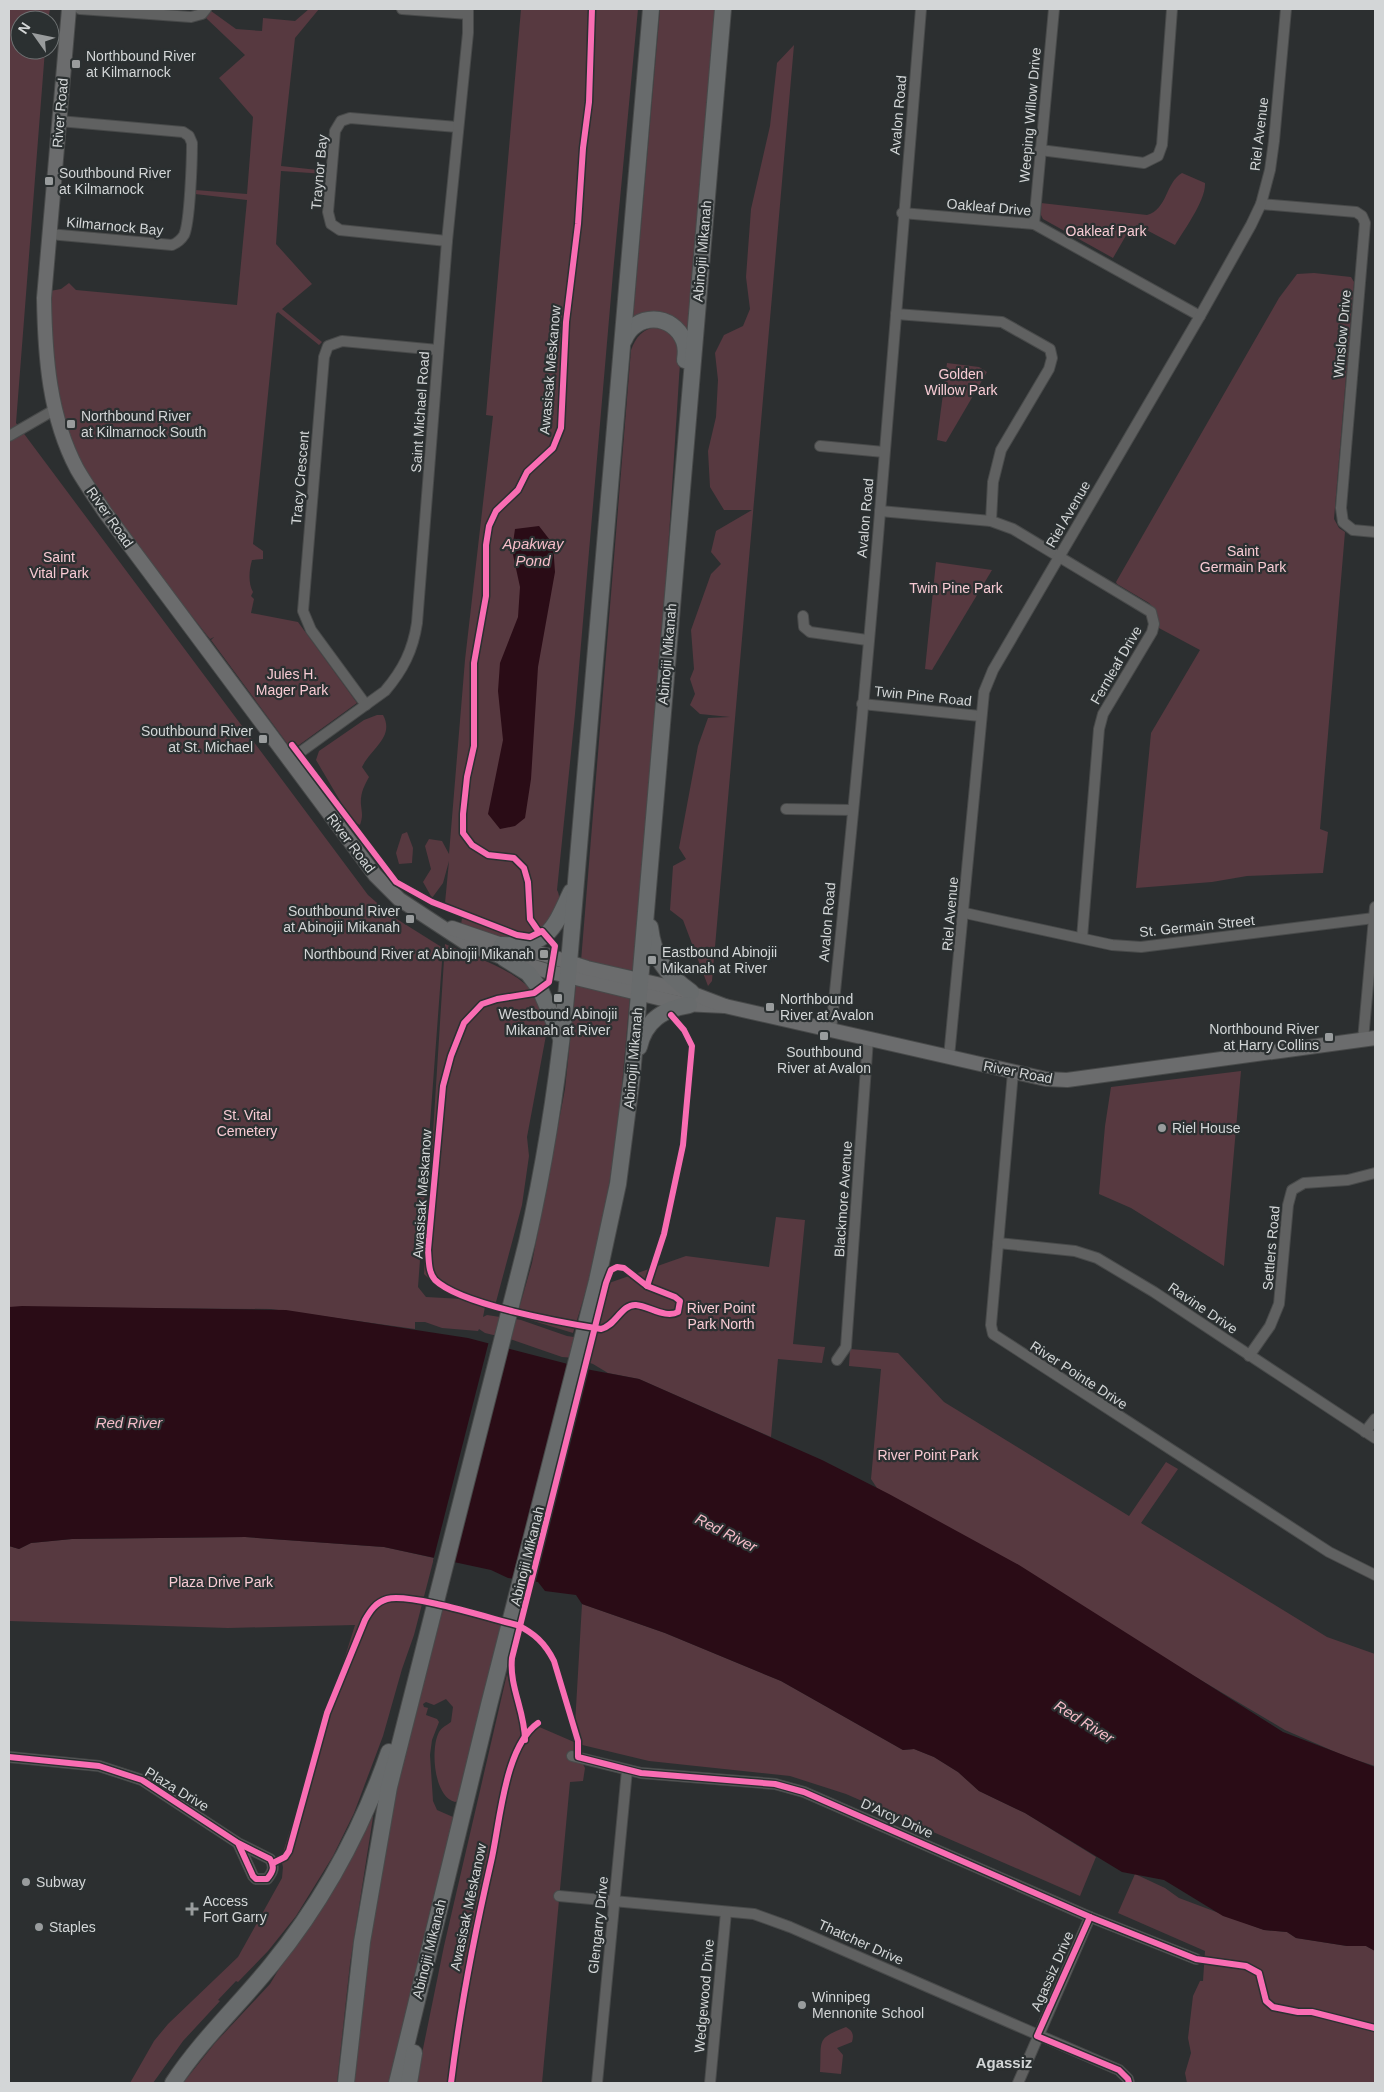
<svg xmlns="http://www.w3.org/2000/svg" width="1384" height="2092" font-family="Arial,sans-serif">
  <rect width="100%" height="100%" fill="#2c2f30"/>
  <g fill="#573940">
    <path d="M9 9H50L48 20H20V50H45L16 423 368 895 392 916 443 948 418 1287 426 1297 463 1299 485 1307 483 1317 487 1315 521 1320 567 1336 594 1340 609 1283 686 1256 769 1267 776 1217 805 1220 793 1344 825 1347 822 1363 778 1359 771 1437 639 1379 608 1373 593 1364 575 1358 562 1357 510 1339 485 1333 479 1329 478 1331 442 1328 425 1322H415V1329L271 1309 9 1307Z"/>
    <path d="M309 9H319L295 38 281 166 327 171 326 174 281 171 276 244 312 284 282 309 322 342 319 345 278 312 276 314 253 544 263 551V559L252 560C249 570 248 583 253 592L251 596 254 599 251 613 298 622 357 703 292 750 211 640 214 637 210 639C162 577 82 491 61 415 50 373 49 334 50 291L61 289 69 283 76 290 237 305 247 200 195 194V190L247 194 253 117 219 78 245 55 206 18 211 11 236 29 262 31 263 18 295 21Z"/>
    <path d="M521 9H638L613 273 575 714 557 890C564 902 551 919 546 931L510 942 461 925 463 911 445 903 449 861 443 883 432 898 423 882 431 869 425 846 429 839 442 841 449 854 465 660 493 416 486 415Z"/>
    <path d="M660 9H718L691 336 633 318Z"/>
    <path d="M794 45 712 981 708 986 683 920 670 910 673 866 686 859 679 848 698 746 708 718 730 717 700 714 690 705 695 694 690 679 694 669 691 630 711 574 721 564 711 552 716 531 752 510H724L710 487 708 451 716 417 718 380 715 353 724 335 743 326 750 309 746 277 751 209 770 126 777 63Z"/>
    <path d="M1182 173 1205 183C1206 200 1184 230 1175 245L1137 225 1128 232 1113 258 1043 219 1040 213 1041 203 1147 215C1168 209 1165 183 1182 173Z"/>
    <path d="M1314 273 1351 277 1354 282 1334 519 1339 528 1345 532 1320 829 1328 832 1323 873 1247 876 1212 882 1136 888 1151 733 1200 650 1157 627V612L1149 603 1117 584 1116 582 1279 298 1297 274Z"/>
    <path d="M657 327 668 330 681 347 657 724 635 971 581 961 631 350C636 337 642 329 657 327Z"/>
    <path d="M947 363 979 367 987 372 946 442 937 440Z"/>
    <path d="M936 562 992 570 932 670 925 669Z"/>
    <path d="M377 715H383C395 737 371 748 362 767L369 777C364 786 360 794 361 805 362 814 363 816 360 825L352 821 316 760 319 751 364 720Z"/>
    <path d="M407 832 413 848 412 863 399 864 396 853 402 834Z"/>
    <path d="M445 944C487 963 545 976 547 1030L527 1137 529 1156 522 1205 496 1302 489 1307 441 1290 424 1274Z"/>
    <path d="M576 984 630 996 618 1130 598 1251 573 1333 517 1316 532 1263 565 1089Z"/>
    <path d="M1241 1071 1224 1266 1131 1208 1099 1194 1105 1126 1111 1087Z"/>
    <path d="M850 1349 898 1353 944 1402 1129 1516 1166 1462 1178 1469 1141 1523 1327 1637 1375 1654V1766L1347 1757 1285 1730 877 1488 871 1479 881 1369 849 1366Z"/>
    <path d="M245 1537 384 1547 434 1558 414 1635 402 1669 383 1736 354 1813 333 1856 296 1916 268 1951 238 1982 236 1981 218 2000 220 2001 183 2041 153 2083H130L154 2041 168 2024 238 1957 282 1878 283 1867 281 1859 355 1625 228 1628 9 1621V1546L19 1549 31 1543 72 1539Z"/>
    <path d="M582 1604 665 1633 781 1681 903 1750 914 1749 934 1757 958 1772 979 1791 1025 1813 1096 1857 1080 1896 846 1794 790 1776 649 1761 574 1743V1751H572L570 1760 583 1764 585 1768 583 1781 570 1782 542 2083H453L464 2002 485 1898 489 1892 487 1887C501 1832 500 1772 537 1726L574 1742Z"/>
    <path d="M441 1608 503 1624 458 1801 455 1802C434 1797 430 1749 439 1732 442 1727 447 1725 451 1722L453 1707 446 1699 434 1705 426 1702 423 1704 424 1707 433 1709 428 1708 426 1715 437 1719 439 1722 432 1740 430 1755 433 1801 437 1810 453 1817 454 1820 391 2083H351L361 1991 389 1816Z"/>
    <path d="M507 1674 521 1724 522 1739 500 1794 493 1843 460 1991 448 2083H416L444 1946Z"/>
    <path d="M371 1816 373 1817 350 1964 337 2083H183L215 2043 270 1984Z"/>
    <path d="M1135 1874 1165 1888 1179 1898 1264 1930 1287 1932 1296 1938 1347 1946H1366L1375 1951V2083H1187L1185 2073 1191 2053 1188 2038 1193 1996 1200 1981H1203L1205 1951 1118 1913Z"/>
    <path d="M846 2027C853 2031 854 2035 852 2042L837 2048 843 2055 841 2074 820 2072C822 2040 815 2039 846 2027Z"/>
  </g>
  <g fill="#2a0c16">
    <path d="M539 526 553 544 555 572 538 667 531 779 525 818 515 826 500 829 488 814 503 740 498 691 500 663 518 617 520 587 512 550 515 529Z"/>
    <path d="M22 1306 286 1310 468 1338 591 1370 639 1379 822 1460 889 1494 1019 1565 1283 1732 1375 1767V1951L1366 1946H1347L1296 1938 1287 1932 1264 1930 1223 1916 1164 1880 1122 1872 1025 1813 979 1791 958 1772 934 1757 914 1749 903 1750 781 1681 665 1633 582 1604 576 1595 545 1591 538 1582 508 1578 491 1570 384 1547 245 1537 72 1539 31 1543 19 1549 9 1546V1307Z"/>
  </g>
  <g fill="#2c2f30">
    <path d="M489 1341 507 1345 452 1564 433 1561Z"/>
    <path d="M569 1362 588 1366 533 1584 513 1582Z"/>
  </g>
  <g fill="none" stroke-linecap="round" stroke-linejoin="round">
    <g stroke="#484a4a" stroke-width="12">
      <g id="street">
        <path d="M80 9 191 17 202 14 206 9"/>
        <path d="M402 9 468 14"/>
        <path d="M1040 150 1144 163 1158 156 1162 145 1172 9"/>
        <path d="M1261 204 1356 212 1362 216 1365 223 1341 508 1343 522 1353 530 1375 532"/>
        <path d="M902 213 1034 224 1200 316"/>
        <path d="M1034 224 1054 9"/>
        <path d="M49 234 172 245C177 243 181 240 184 235 190 223 192 159 192 143L189 136 183 132 59 121"/>
        <path d="M447 241 340 230 331 224 328 212 335 131 341 121 350 118 457 127"/>
        <path d="M896 314 1002 322 1050 349 1052 358 1049 369 1001 450 993 482 991 521"/>
        <path d="M9 436 54 410"/>
        <path d="M820 446 884 452"/>
        <path d="M880 511 991 521 1013 529 1151 612 1154 624 1152 632 1103 714 1099 729 1082 938"/>
        <path d="M803 616 804 627 810 632 867 640"/>
        <path d="M862 704 980 716"/>
        <path d="M366 705 311 630 303 611 324 357 328 346 342 341 438 350"/>
        <path d="M288 761 385 691C403 670 413 650 417 623L447 241 468 33V9"/>
        <path d="M786 809 852 810"/>
        <path d="M965 913 1112 945 1141 947 1374 918"/>
        <path d="M831 1030C849 858 866 685 880 512 894 344 906 176 921 9"/>
        <path d="M1363 1040 1375 907"/>
        <path d="M949 1057 984 692 993 670 1200 316 1251 225 1261 204 1270 170 1274 141 1286 9"/>
        <path d="M1013 1072 991 1325 993 1334 1329 1552 1375 1575"/>
        <path d="M998 1243 1075 1251 1097 1258 1154 1292 1375 1438"/>
        <path d="M1249 1356 1270 1326 1279 1304 1288 1205 1292 1190 1304 1183 1348 1180 1375 1173"/>
        <path d="M837 1360 846 1347 868 1039"/>
        <path d="M1365 1432 1375 1419"/>
        <path d="M572 1756 641 1773 775 1784 804 1792 1090 1917 1196 1959"/>
        <path d="M9 1757 99 1766 142 1780 238 1843 270 1859C275 1867 273 1872 267 1879H256L253 1876 238 1843"/>
        <path d="M559 1896 754 1914 790 1927 1119 2070 1128 2079 1129 2083"/>
        <path d="M597 2083 627 1770"/>
        <path d="M710 2083 726 1912"/>
        <path d="M1018 2083 1090 1917"/>
      </g>
    </g>
    <g stroke="#484a4a" stroke-width="16">
      <g id="secondary">
        <path d="M69 9 44 298C45 356 49 416 77 469 85 483 95 497 104 511L375 875 399 899 466 943 504 958 547 971 683 1004 725 1006"/>
        <path d="M452 928 502 945 546 955 587 968 683 990 725 1006 1046 1079 1067 1080 1375 1038"/>
      </g>
    </g>
    <g stroke="#484a4a" stroke-width="18">
      <g id="primary">
        <path d="M624 340C635 312 673 313 684 341 686 347 686 354 685 360"/>
        <path d="M650 927C654 959 665 973 691 992"/>
        <path d="M502 945C548 947 554 929 571 892"/>
        <path d="M504 958 528 973 540 989 561 1038"/>
        <path d="M639 1047C645 1021 663 1009 689 1005"/>
        <path d="M173 2083C201 2040 240 2004 272 1964 324 1900 362 1829 389 1752"/>
        <path d="M346 2083 362 1942 389 1787 527 1242C546 1158 559 1073 567 986L651 9"/>
        <path d="M397 2083 489 1705 597 1281 618 1184 632 1076 723 9"/>
        <path d="M409 2083 414 2053"/>
      </g>
    </g>
    <use href="#street" stroke="#606161" stroke-width="10"/>
    <use href="#secondary" stroke="#6b6c6d" stroke-width="14"/>
    <use href="#primary" stroke="#686b6c" stroke-width="16"/>
    <g stroke="#2b3031" stroke-width="9">
      <g id="cycleway">
        <path d="M292 745 396 882 432 902 517 935 530 937 542 931 555 946 549 982 534 993 497 999 482 1004 464 1023 451 1056 443 1086 428 1250C429 1260 428 1272 435 1280 461 1305 564 1323 601 1329 616 1326 621 1304 636 1305 649 1306 666 1319 678 1312L680 1301 675 1297 647 1286 624 1268 617 1267 611 1270 606 1283 512 1658C509 1687 525 1711 525 1740"/>
        <path d="M539 932 530 919 528 882 524 868 514 858 488 855 472 845 463 833V814L467 777 474 746V663L486 596V545L489 526 496 511 518 490 527 472 553 448 561 428 566 322 578 224 583 148 589 102 592 9"/>
        <path d="M647 1286 664 1234 683 1145 692 1046 684 1030 671 1015"/>
        <path d="M9 1757 99 1766 142 1780 238 1843 270 1859C275 1867 273 1872 267 1879H256L253 1876 238 1843"/>
        <path d="M273 1863 285 1857 289 1851 327 1713 365 1620C370 1611 376 1602 387 1599 410 1593 489 1618 517 1625 534 1633 545 1643 554 1661L578 1741V1757L641 1773 775 1784 804 1792 1090 1917 1196 1959 1246 1966 1259 1973 1266 2001 1273 2007 1298 2012H1312L1375 2028"/>
        <path d="M1090 1917 1037 2036 1119 2070 1128 2079 1129 2083"/>
        <path d="M451 2083C460 2008 474 1936 491 1862 500 1824 504 1747 538 1723"/>
      </g>
    </g>
    <use href="#cycleway" stroke="#f96db3" stroke-width="6"/>
  </g>
  <g fill="#999c9d" stroke="#2b3031" stroke-width="2">
    <rect x="71" y="59" width="10" height="10" rx="2.5"/>
    <rect x="44" y="176" width="10" height="10" rx="2.5"/>
    <rect x="66" y="419" width="10" height="10" rx="2.5"/>
    <rect x="258" y="734" width="10" height="10" rx="2.5"/>
    <rect x="405" y="914" width="10" height="10" rx="2.5"/>
    <rect x="539" y="949" width="10" height="10" rx="2.5"/>
    <rect x="647" y="955" width="10" height="10" rx="2.5"/>
    <rect x="553" y="993" width="10" height="10" rx="2.5"/>
    <rect x="765" y="1002" width="10" height="10" rx="2.5"/>
    <rect x="819" y="1031" width="10" height="10" rx="2.5"/>
    <rect x="1324" y="1032" width="10" height="10" rx="2.5"/>
    <circle cx="1162" cy="1128" r="5"/>
    <circle cx="26" cy="1882" r="5"/>
    <path d="M189.5 1901.5h5v5h5v5h-5v5h-5v-5h-5v-5h5z"/>
    <circle cx="39" cy="1927" r="5"/>
    <circle cx="802" cy="2005" r="5"/>
  </g>
  <g text-anchor="middle" stroke-width="4.5" stroke-linejoin="round" paint-order="stroke">
    <g font-size="14" fill="#d3d6d7" stroke="#2b3031" text-anchor="start">
      <text x="86" y="61">Northbound River<tspan x="86" dy="16">at Kilmarnock</tspan></text>
      <text x="59" y="178">Southbound River<tspan x="59" dy="16">at Kilmarnock</tspan></text>
      <text x="81" y="421">Northbound River<tspan x="81" dy="16">at Kilmarnock South</tspan></text>
      <text x="253" y="736" text-anchor="end">Southbound River<tspan x="253" dy="16">at St. Michael</tspan></text>
      <text x="400" y="916" text-anchor="end">Southbound River<tspan x="400" dy="16">at Abinojii Mikanah</tspan></text>
      <text x="662" y="957">Eastbound Abinojii<tspan x="662" dy="16">Mikanah at River</tspan></text>
      <text x="534" y="959" text-anchor="end">Northbound River at Abinojii Mikanah</text>
      <text x="780" y="1004">Northbound<tspan x="780" dy="16">River at Avalon</tspan></text>
      <text x="558" y="1019" text-anchor="middle">Westbound Abinojii<tspan x="558" dy="16">Mikanah at River</tspan></text>
      <text x="1319" y="1034" text-anchor="end">Northbound River<tspan x="1319" dy="16">at Harry Collins</tspan></text>
      <text x="824" y="1057" text-anchor="middle">Southbound<tspan x="824" dy="16">River at Avalon</tspan></text>
      <text x="1172" y="1133">Riel House</text>
      <text x="36" y="1887">Subway</text>
      <text x="203" y="1906">Access<tspan x="203" dy="16">Fort Garry</tspan></text>
      <text x="49" y="1932">Staples</text>
      <text x="812" y="2002">Winnipeg<tspan x="812" dy="16">Mennonite School</tspan></text>
    </g>
    <g font-size="14" fill="#d3d6d7" stroke="#2b3031">
      <text transform="translate(60 113) rotate(-85)" y="5">River Road</text>
      <text transform="translate(898 115) rotate(-85)" y="5">Avalon Road</text>
      <text transform="translate(1030 115) rotate(-85)" y="5">Weeping Willow Drive</text>
      <text transform="translate(1259 134) rotate(-83)" y="5">Riel Avenue</text>
      <text transform="translate(319 172) rotate(-85)" y="5">Traynor Bay</text>
      <text transform="translate(989 207) rotate(5)" y="5">Oakleaf Drive</text>
      <text transform="translate(115 226) rotate(5)" y="5">Kilmarnock Bay</text>
      <text transform="translate(702 251) rotate(-85)" y="5">Abinojii Mikanah</text>
      <text transform="translate(1342 334) rotate(-85)" y="5">Winslow Drive</text>
      <text transform="translate(550 370) rotate(-85)" y="5">Awasisak Mēskanow</text>
      <text transform="translate(420 412) rotate(-86)" y="5">Saint Michael Road</text>
      <text transform="translate(300 478) rotate(-85)" y="5">Tracy Crescent</text>
      <text transform="translate(1068 514) rotate(-60)" y="5">Riel Avenue</text>
      <text transform="translate(110 517) rotate(55)" y="5">River Road</text>
      <text transform="translate(865 518) rotate(-85)" y="5">Avalon Road</text>
      <text transform="translate(667 654) rotate(-85)" y="5">Abinojii Mikanah</text>
      <text transform="translate(1116 665) rotate(-60)" y="5">Fernleaf Drive</text>
      <text transform="translate(923 696) rotate(6)" y="5">Twin Pine Road</text>
      <text transform="translate(351 843) rotate(53)" y="5">River Road</text>
      <text transform="translate(950 914) rotate(-85)" y="5">Riel Avenue</text>
      <text transform="translate(827 922) rotate(-85)" y="5">Avalon Road</text>
      <text transform="translate(1197 926) rotate(-6)" y="5">St. Germain Street</text>
      <text transform="translate(633 1058) rotate(-85)" y="5">Abinojii Mikanah</text>
      <text transform="translate(1018 1072) rotate(11)" y="5">River Road</text>
      <text transform="translate(422 1194) rotate(-86)" y="5">Awasisak Mēskanow</text>
      <text transform="translate(843 1199) rotate(-86)" y="5">Blackmore Avenue</text>
      <text transform="translate(1271 1248) rotate(-85)" y="5">Settlers Road</text>
      <text transform="translate(1203 1308) rotate(34)" y="5">Ravine Drive</text>
      <text transform="translate(1079 1375) rotate(33)" y="5">River Pointe Drive</text>
      <text transform="translate(527 1556) rotate(-76)" y="5">Abinojii Mikanah</text>
      <text transform="translate(177 1789) rotate(31)" y="5">Plaza Drive</text>
      <text transform="translate(897 1818) rotate(24)" y="5">D'Arcy Drive</text>
      <text transform="translate(468 1907) rotate(-78)" y="5">Awasisak Mēskanow</text>
      <text transform="translate(598 1925) rotate(-84)" y="5">Glengarry Drive</text>
      <text transform="translate(861 1942) rotate(24)" y="5">Thatcher Drive</text>
      <text transform="translate(429 1949) rotate(-76)" y="5">Abinojii Mikanah</text>
      <text transform="translate(1052 1971) rotate(-66)" y="5">Agassiz Drive</text>
      <text transform="translate(704 1996) rotate(-85)" y="5">Wedgewood Drive</text>
    </g>
    <g font-size="14" fill="#f8cbd4" stroke="#2b3031">
      <text x="1106" y="236">Oakleaf Park</text>
      <text x="961" y="379">Golden<tspan x="961" dy="16">Willow Park</tspan></text>
      <text x="1243" y="556">Saint<tspan x="1243" dy="16">Germain Park</tspan></text>
      <text x="59" y="562">Saint<tspan x="59" dy="16">Vital Park</tspan></text>
      <text x="956" y="593">Twin Pine Park</text>
      <text x="292" y="679">Jules H.<tspan x="292" dy="16">Mager Park</tspan></text>
      <text x="247" y="1120">St. Vital<tspan x="247" dy="16">Cemetery</tspan></text>
      <text x="721" y="1313">River Point<tspan x="721" dy="16">Park North</tspan></text>
      <text x="928" y="1460">River Point Park</text>
      <text x="221" y="1587">Plaza Drive Park</text>
    </g>
    <g font-size="15" font-style="italic" fill="#f6bdc9" stroke="#2b3031">
      <text x="533" y="549">Apakway<tspan x="533" dy="17">Pond</tspan></text>
      <text x="129" y="1428">Red River</text>
      <text transform="translate(726 1533) rotate(27)" y="5">Red River</text>
      <text transform="translate(1084 1722) rotate(32)" y="5">Red River</text>
    </g>
    <g font-size="15" font-weight="bold" fill="#d3d6d7" stroke="#2b3031">
      <text x="1004" y="2068">Agassiz</text>
    </g>
  </g>
  <rect width="1384" height="2092" fill="none" stroke="#d3d6d7" stroke-width="20"/>
  <g transform="translate(35 35) rotate(303)"><circle r="24" fill="#2b3031" stroke="#6e7273"/>
  <path d="M0-4L9 19L0 12L-9 19Z" fill="#999c9d"/>
  <text y="-8" font-size="14" font-weight="bold" text-anchor="middle" fill="#d3d6d7">N</text>
  </g>
</svg>
